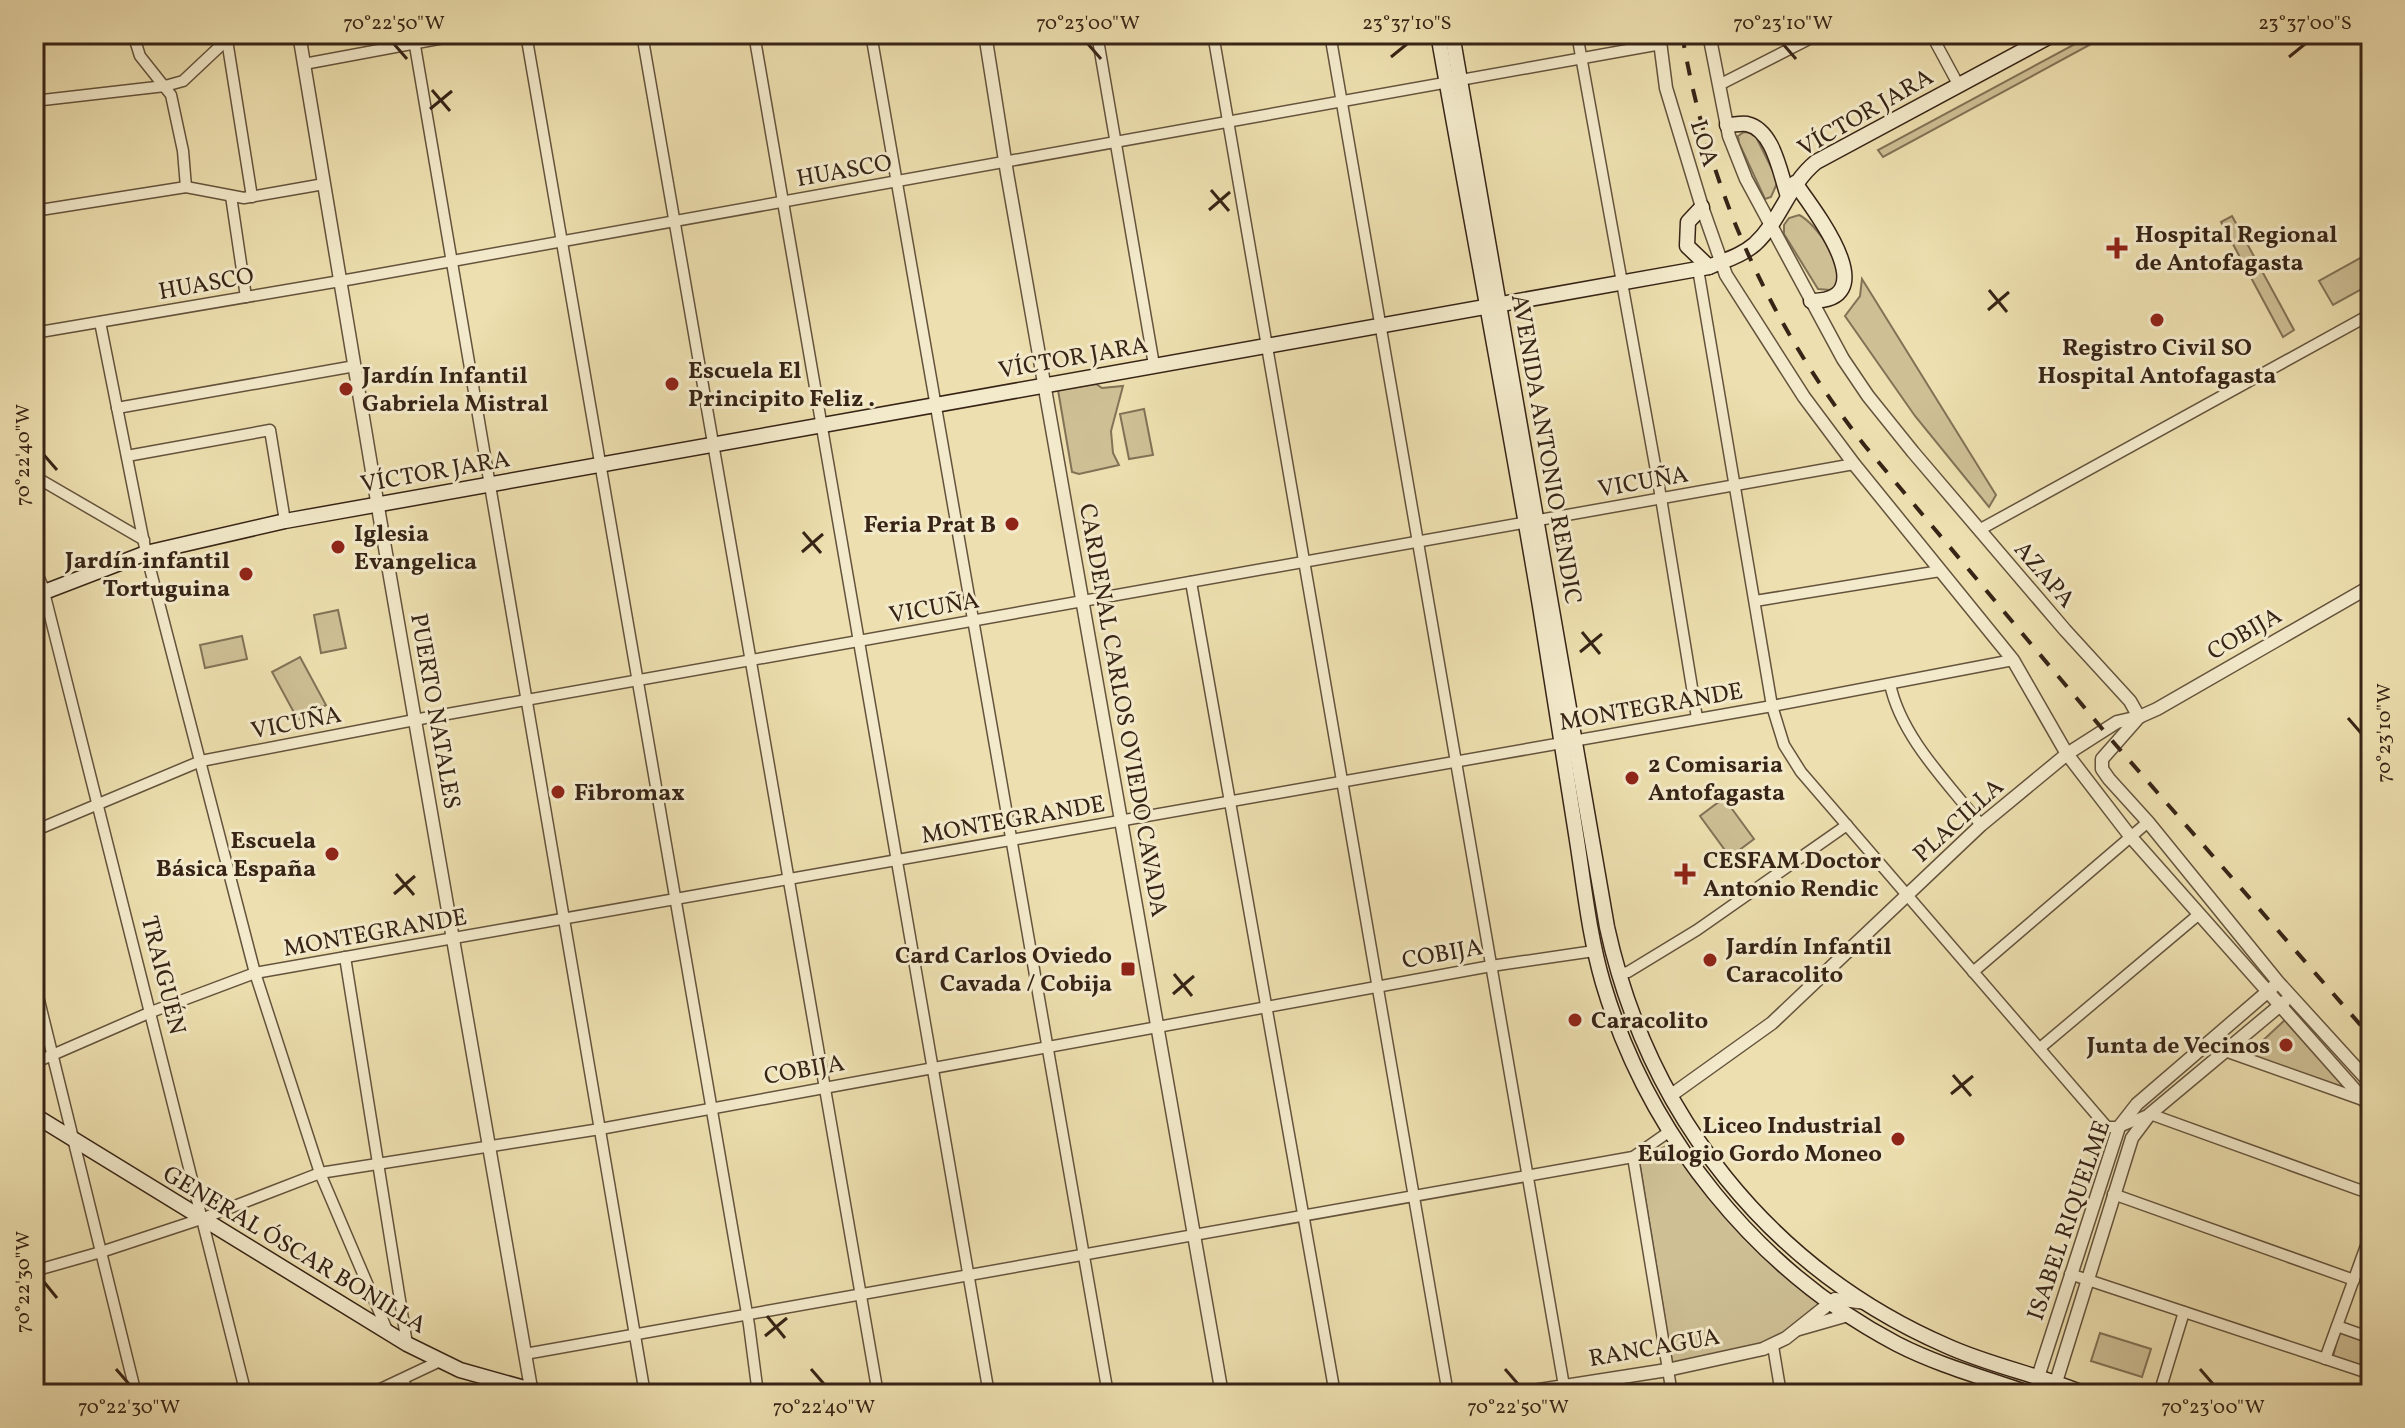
<svg xmlns="http://www.w3.org/2000/svg" width="2405" height="1428" font-family="Vollkorn,serif">
  <rect width="100%" height="100%" fill="#eddfaf"/>
  <filter id="stains"><feTurbulence type="fractalNoise" baseFrequency=".0025" numOctaves="4"/><feColorMatrix values="0 0 0 0 .2 0 0 0 0 .09 0 0 0 0 .02 0 0 0 .5 -.17"/></filter>
  <radialGradient id="worn" r=".72"><stop offset=".6" stop-color="#630" stop-opacity="0"/><stop offset="1" stop-color="#630" stop-opacity=".3"/></radialGradient>
  <g fill="#cebf95" stroke="#827256" stroke-width="2">
    <path d="M2090 36 2093 43 1883 157 1878 150Z"/>
    <path d="M1744 132 1754 133 1778 181 1771 197 1765 199 1739 143 1738 136Z"/>
    <path d="M1799 215C1812 221 1836 253 1838 267 1839 274 1837 281 1836 287L1830 290 1818 289 1784 234V225L1789 218Z"/>
    <path d="M2232 216 2294 330 2283 337 2221 222Z"/>
    <path d="M2371 252V284L2333 305 2319 281Z"/>
    <path d="M1862 279 1996 495 1989 507 1915 416 1845 316 1860 296Z"/>
    <path d="M1096 384 1102 388 1123 386 1111 431 1113 453 1119 465 1079 474 1072 472 1058 390Z"/>
    <path d="M1144 409 1153 455 1129 459 1120 414Z"/>
    <path d="M338 610 346 648 321 653 314 615Z"/>
    <path d="M242 636 247 659 205 668 200 645Z"/>
    <path d="M300 657 326 705 298 720 272 672Z"/>
    <path d="M1724 798 1754 839 1730 857 1700 816Z"/>
    <path d="M2286 1019 2346 1088 2245 1057Z"/>
    <path d="M1670 1144 1712 1199 1821 1302 1783 1333 1762 1344 1672 1363 1639 1160Z"/>
    <path d="M2339 1332 2371 1344V1369L2333 1357Z"/>
    <path d="M2100 1333 2151 1349 2142 1377 2091 1361Z"/>
  </g>
  <g fill="none" stroke-linecap="round" stroke-linejoin="round">
    <g stroke="#64533c" stroke-width="13">
      <g id="minor">
        <path d="M133 34 140 56 171 95 183 151 186 187"/>
        <path d="M413 34 645 1394"/>
        <path d="M526 34 749 1325 758 1394"/>
        <path d="M642 34 878 1394"/>
        <path d="M754 34 989 1394"/>
        <path d="M871 34 1108 1394"/>
        <path d="M1097 34 1154 365"/>
        <path d="M1213 34 1448 1394"/>
        <path d="M1330 34 1564 1386 1562 1394"/>
        <path d="M1577 34 1661 498 1697 718"/>
        <path d="M1931 34 1958 84"/>
        <path d="M227 40 252 197"/>
        <path d="M304 64 465 34"/>
        <path d="M1719 85 1819 34"/>
        <path d="M34 101 165 86 183 81 233 34"/>
        <path d="M231 196 246 297"/>
        <path d="M34 211 186 187 244 198 324 184"/>
        <path d="M1698 269 1772 706 1784 745 1801 772 2107 1127H2119L2150 1114 2371 1194"/>
        <path d="M34 312 37 332"/>
        <path d="M100 322 146 553 255 973 320 1173 387 1330"/>
        <path d="M34 333 352 279 1661 44"/>
        <path d="M117 408 355 366"/>
        <path d="M127 456 270 430 285 521"/>
        <path d="M34 476 144 540"/>
        <path d="M1979 530 2371 314"/>
        <path d="M1191 582 1335 1394"/>
        <path d="M44 592 246 1394"/>
        <path d="M1755 601 1940 571"/>
        <path d="M1890 684C1901 737 1948 783 1981 825"/>
        <path d="M34 831 201 761 425 718 1854 464"/>
        <path d="M345 957 407 1344"/>
        <path d="M1973 972 2148 822"/>
        <path d="M1618 974 1628 972 1697 930 1847 825"/>
        <path d="M34 980 136 1394"/>
        <path d="M2040 1048 2198 915"/>
        <path d="M2225 1051 2363 1100"/>
        <path d="M34 1063 151 1012 255 973 1772 706 2013 660"/>
        <path d="M1633 1157 1672 1394"/>
        <path d="M2113 1194 2354 1280"/>
        <path d="M34 1271 101 1252 201 1219 320 1173 600 1129 1491 966 1594 951"/>
        <path d="M2070 1274 2371 1374"/>
        <path d="M2337 1326 2371 1338"/>
        <path d="M1773 1346 1781 1394"/>
        <path d="M525 1354 1633 1157 1670 1131"/>
        <path d="M2325 1359 2371 1232"/>
        <path d="M403 1380 409 1394"/>
        <path d="M370 1394 440 1361"/>
        <path d="M2159 1394 2184 1312"/>
      </g>
    </g>
    <g stroke="#64533c" stroke-width="15">
      <g id="tertiary">
        <path d="M299 34 380 519 532 1394"/>
        <path d="M985 34 1007 173 1222 1394"/>
        <path d="M1659 34 1666 88 1702 207 1726 275 1804 397 1854 464 2013 660 2067 754 2130 836 2371 1108"/>
        <path d="M1709 34 1729 136 1746 179 1843 359 1868 396 1913 452 2065 630 2130 701 2139 717"/>
        <path d="M34 569 44 592"/>
        <path d="M2139 717 2102 759V769L2109 779 2148 822 2278 982 2371 1084"/>
        <path d="M1670 1096 1772 1023 1981 825 2067 754 2117 722 2139 717 2157 709 2371 586"/>
        <path d="M1799 1329 1848 1315"/>
        <path d="M2038 1377 2119 1127 2137 1104 2273 987"/>
        <path d="M2056 1382 2132 1138 2150 1114 2284 1002"/>
        <path d="M1514 1394 1667 1370 1763 1349 1786 1338 1835 1299 1866 1303"/>
      </g>
    </g>
    <g stroke="#372416" stroke-width="17">
      <g id="secondary">
        <path d="M1438 34C1472 225 1508 415 1540 606 1552 682 1564 758 1576 834 1584 884 1589 935 1603 983 1648 1135 1756 1270 1897 1344 1940 1366 1986 1378 2031 1394"/>
        <path d="M1452 34 1607 927C1648 1115 1770 1269 1947 1346 1991 1366 2040 1375 2085 1394"/>
        <path d="M1727 125C1733 125 1741 123 1747 124 1774 130 1780 174 1788 196"/>
        <path d="M1795 183C1814 210 1886 301 1811 301"/>
        <path d="M1702 207 1688 222 1687 246 1709 267"/>
        <path d="M34 596 146 553 285 521 1709 267C1725 260 1741 256 1755 244 1781 220 1788 185 1816 162L2054 34"/>
        <path d="M34 1115 407 1344 460 1370 546 1394"/>
      </g>
    </g>
    <use href="#minor" stroke="#f3eacb" stroke-width="10"/>
    <use href="#tertiary" stroke="#f3eacb" stroke-width="12"/>
    <use href="#secondary" stroke="#f3eacb" stroke-width="14"/>
    <path stroke="#372416" stroke-width="4" stroke-dasharray="14 14" stroke-linecap="butt" d="M1682 34C1708 188 1768 322 1865 446L2115 744 2371 1037"/>
  </g>
  <path fill="none" stroke="#372416" stroke-width="3" d="M394 44 407 59M1088 44 1101 59M1783 44 1796 59M1391 57 1407 44M2289 57 2305 44M432 90 450 111M430 109 452 91M1211 190 1229 211M1209 210 1230 192M1989 290 2007 312M1988 310 2009 292M44 455 57 470M803 532 821 553M802 552 823 534M1582 632 1600 654M1580 652 1602 634M2348 718 2361 733M396 874 414 895M394 894 415 876M1174 974 1192 996M1173 994 1194 976M1953 1075 1971 1096M1951 1094 1973 1076M44 1282 57 1298M767 1316 785 1338M765 1336 787 1318M116 1369 129 1384M811 1369 824 1384M1505 1369 1518 1384M2200 1369 2213 1384"/>
  <g fill="#8f2418" stroke="#f3eacb" stroke-width="3">
    <path d="M2113 236h8v8h8v8h-8v8h-8v-8h-8v-8h8z"/>
    <circle cx="2157" cy="320" r="8"/>
    <circle cx="672" cy="384" r="8"/>
    <circle cx="346" cy="389" r="8"/>
    <circle cx="1012" cy="524" r="8"/>
    <circle cx="338" cy="547" r="8"/>
    <circle cx="246" cy="574" r="8"/>
    <circle cx="1632" cy="778" r="8"/>
    <circle cx="558" cy="792" r="8"/>
    <circle cx="332" cy="854" r="8"/>
    <path d="M1681 862h8v8h8v8h-8v8h-8v-8h-8v-8h8z"/>
    <circle cx="1710" cy="960" r="8"/>
    <rect x="1120" y="961" width="16" height="16" rx="4"/>
    <circle cx="1575" cy="1020" r="8"/>
    <circle cx="2286" cy="1045" r="8"/>
    <circle cx="1898" cy="1139" r="8"/>
  </g>
  <g text-anchor="middle" stroke-width="6" stroke-linejoin="round" paint-order="stroke">
    <g font-size="24" fill="#372416" stroke="#f3eacb">
      <text transform="translate(1865 112) rotate(-30)" y="8">VÍCTOR JARA</text>
      <text transform="translate(1705 143) rotate(73)" y="8">LOA</text>
      <text transform="translate(844 170) rotate(-10)" y="8">HUASCO</text>
      <text transform="translate(206 283) rotate(-10)" y="8">HUASCO</text>
      <text transform="translate(1073 357) rotate(-10)" y="8">VÍCTOR JARA</text>
      <text transform="translate(1547 449) rotate(80)" y="8">AVENIDA ANTONIO RENDIC</text>
      <text transform="translate(435 471) rotate(-10)" y="8">VÍCTOR JARA</text>
      <text transform="translate(1643 481) rotate(-10)" y="8">VICUÑA</text>
      <text transform="translate(2045 574) rotate(49)" y="8">AZAPA</text>
      <text transform="translate(934 607) rotate(-10)" y="8">VICUÑA</text>
      <text transform="translate(2244 633) rotate(-30)" y="8">COBIJA</text>
      <text transform="translate(1651 706) rotate(-10)" y="8">MONTEGRANDE</text>
      <text transform="translate(1124 710) rotate(80)" y="8">CARDENAL CARLOS OVIEDO CAVADA</text>
      <text transform="translate(436 711) rotate(80)" y="8">PUERTO NATALES</text>
      <text transform="translate(296 722) rotate(-11)" y="8">VICUÑA</text>
      <text transform="translate(1013 819) rotate(-10)" y="8">MONTEGRANDE</text>
      <text transform="translate(1958 820) rotate(-42)" y="8">PLACILLA</text>
      <text transform="translate(375 932) rotate(-10)" y="8">MONTEGRANDE</text>
      <text transform="translate(1442 953) rotate(-10)" y="8">COBIJA</text>
      <text transform="translate(164 975) rotate(76)" y="8">TRAIGUÉN</text>
      <text transform="translate(804 1069) rotate(-10)" y="8">COBIJA</text>
      <text transform="translate(2068 1220) rotate(-71)" y="8">ISABEL RIQUELME</text>
      <text transform="translate(295 1249) rotate(31)" y="8">GENERAL ÓSCAR BONILLA</text>
      <text transform="translate(1654 1347) rotate(-10)" y="8">RANCAGUA</text>
    </g>
    <g font-size="24" font-weight="bold" fill="#372416" stroke="#f3eacb" text-anchor="start">
      <text x="2135" y="242">Hospital Regional<tspan x="2135" dy="28">de Antofagasta</tspan></text>
      <text x="2157" y="355" text-anchor="middle">Registro Civil SO<tspan x="2157" dy="28">Hospital Antofagasta</tspan></text>
      <text x="688" y="378">Escuela El<tspan x="688" dy="28">Principito Feliz .</tspan></text>
      <text x="362" y="383">Jardín Infantil<tspan x="362" dy="28">Gabriela Mistral</tspan></text>
      <text x="996" y="532" text-anchor="end">Feria Prat B</text>
      <text x="354" y="541">Iglesia<tspan x="354" dy="28">Evangelica</tspan></text>
      <text x="230" y="568" text-anchor="end">Jardín infantil<tspan x="230" dy="28">Tortuguina</tspan></text>
      <text x="1648" y="772">2 Comisaria<tspan x="1648" dy="28">Antofagasta</tspan></text>
      <text x="574" y="800">Fibromax</text>
      <text x="316" y="848" text-anchor="end">Escuela<tspan x="316" dy="28">Básica España</tspan></text>
      <text x="1703" y="868">CESFAM Doctor<tspan x="1703" dy="28">Antonio Rendic</tspan></text>
      <text x="1726" y="954">Jardín Infantil<tspan x="1726" dy="28">Caracolito</tspan></text>
      <text x="1112" y="963" text-anchor="end">Card Carlos Oviedo<tspan x="1112" dy="28">Cavada / Cobija</tspan></text>
      <text x="1591" y="1028">Caracolito</text>
      <text x="2270" y="1053" text-anchor="end">Junta de Vecinos</text>
      <text x="1882" y="1133" text-anchor="end">Liceo Industrial<tspan x="1882" dy="28">Eulogio Gordo Moneo</tspan></text>
    </g>
  </g>
  <rect width="2405" height="1428" fill="none" stroke="#eddfaf" stroke-width="88"/>
  <rect x="44" y="44" width="2317" height="1340" fill="none" stroke="#372416" stroke-width="3"/>
  <g font-size="20" text-anchor="middle" fill="#372416">
    <text x="394" y="29">70°22'50"W</text>
    <text x="1088" y="29">70°23'00"W</text>
    <text x="1407" y="29">23°37'10"S</text>
    <text x="1783" y="29">70°23'10"W</text>
    <text x="2305" y="29">23°37'00"S</text>
    <text transform="translate(22 455) rotate(-90)" y="7">70°22'40"W</text>
    <text transform="translate(2383 733) rotate(-90)" y="7">70°23'10"W</text>
    <text transform="translate(22 1282) rotate(-90)" y="7">70°22'30"W</text>
    <text x="129" y="1413">70°22'30"W</text>
    <text x="824" y="1413">70°22'40"W</text>
    <text x="1518" y="1413">70°22'50"W</text>
    <text x="2213" y="1413">70°23'00"W</text>
  </g>
  <rect width="100%" height="100%" filter="url(#stains)"/>
  <rect width="100%" height="100%" fill="url(#worn)"/>
</svg>
